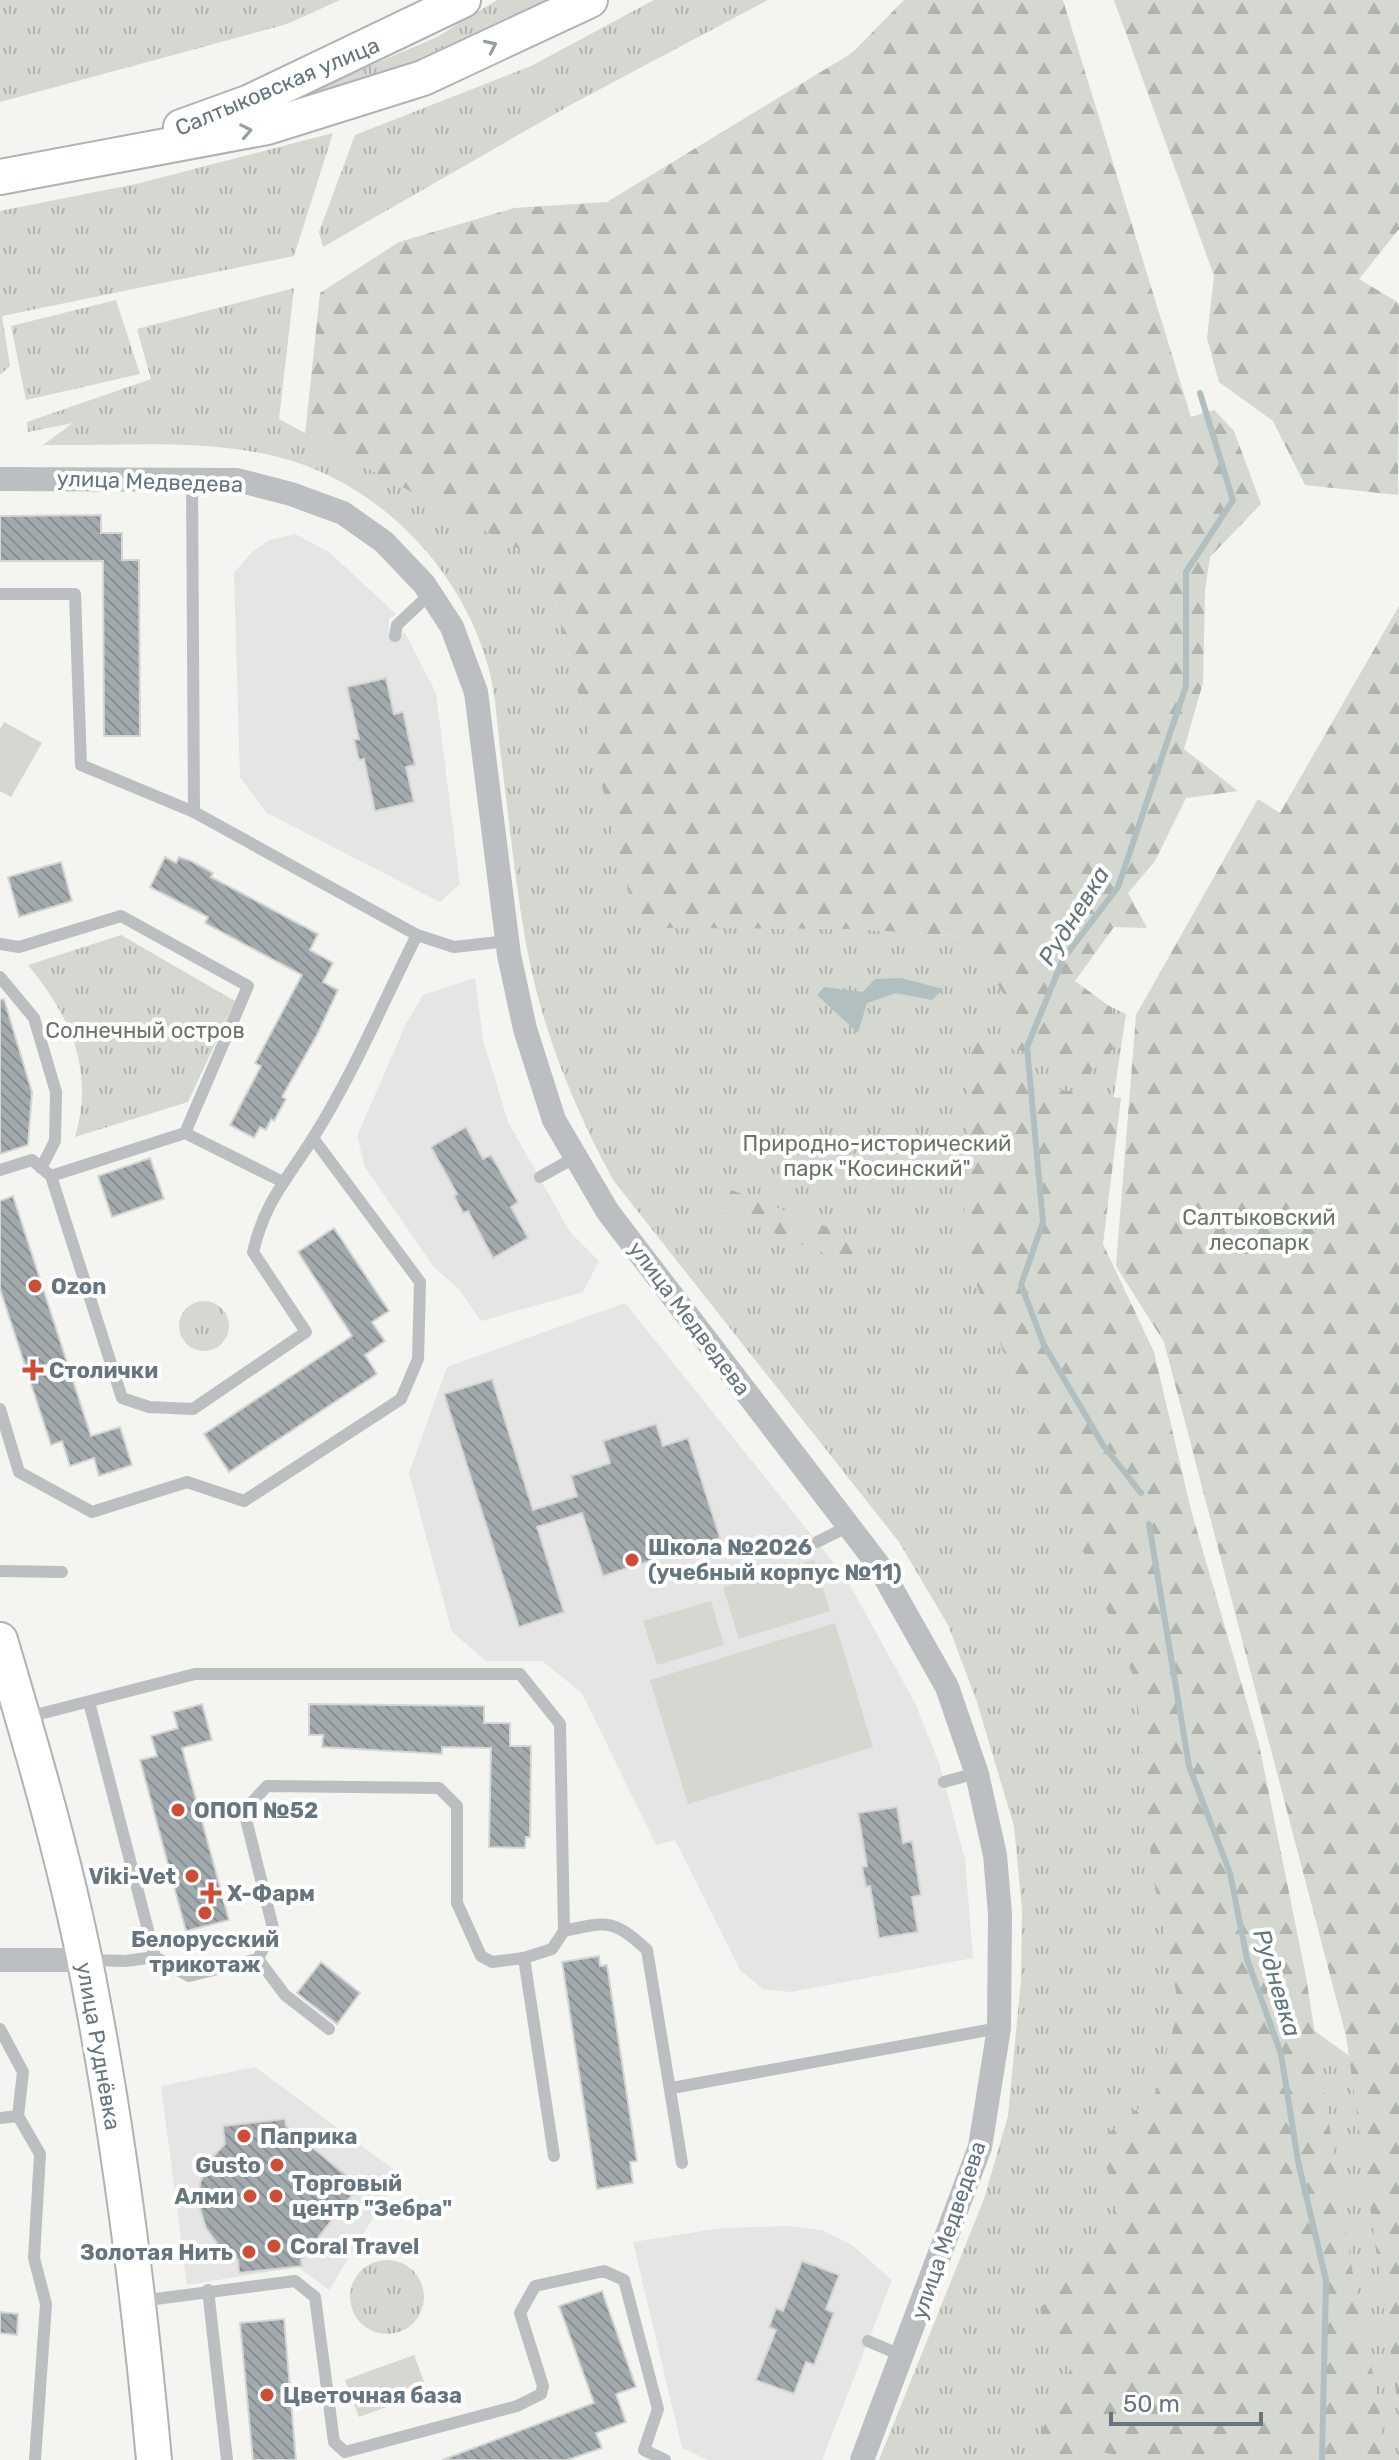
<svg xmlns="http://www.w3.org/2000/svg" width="1399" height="2460" font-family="Rubik,sans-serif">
  <defs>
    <pattern id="grass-tufts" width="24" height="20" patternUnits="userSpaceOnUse" patternTransform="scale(2)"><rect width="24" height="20" fill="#d4d8d0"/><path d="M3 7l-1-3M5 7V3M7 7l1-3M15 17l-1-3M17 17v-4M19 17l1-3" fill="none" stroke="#b0b4ae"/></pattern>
    <pattern id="forest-firs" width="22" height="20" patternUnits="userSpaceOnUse" patternTransform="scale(2)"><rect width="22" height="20" fill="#d4d8d0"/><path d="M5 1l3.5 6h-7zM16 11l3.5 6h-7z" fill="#b0b4ae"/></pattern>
    <pattern id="building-back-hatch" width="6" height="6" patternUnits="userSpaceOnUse" patternTransform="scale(2)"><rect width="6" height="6" fill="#a2aaae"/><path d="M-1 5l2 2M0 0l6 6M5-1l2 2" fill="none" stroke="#888f93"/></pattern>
  </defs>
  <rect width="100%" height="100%" fill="#f4f4f0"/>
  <g fill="#e4e5e4">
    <path d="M295 534 329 552 396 614 389 619V637L405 633 436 693 460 884 440 902 267 813 240 777 234 573 251 553 269 540Z"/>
    <path d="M475 978 483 1040 508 1122 570 1232 599 1261 583 1292 481 1321 458 1288 433 1266 365 1167 357 1136 406 1024 423 995Z"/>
    <path d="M625 1303 846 1578 915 1703 939 1763 965 1859 973 1958 791 1992 763 1989 740 1970 675 1840 656 1845 582 1693 542 1661H486L452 1632 409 1473 447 1367Z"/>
    <path d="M255 2067 400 2174 329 2290 298 2267 187 2285 161 2086Z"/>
    <path d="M787 2226 822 2230 852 2245 892 2280 822 2460H708L682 2448 633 2242 722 2228Z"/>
  </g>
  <g fill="url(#grass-tufts)">
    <path d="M0 0H340L287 24 0 102Z"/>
    <path d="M497 0H571L429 69 283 108 309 92 437 37Z"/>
    <path d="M654 0H768L574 103 323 247 319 232 355 135 531 66Z"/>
    <path d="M333 133 294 256 2 316 10 366 0 375V211L136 184Z"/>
    <path d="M294 288 279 419 545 563 638 927 857 929 966 937 1126 1014 1084 1294 1258 1990 1399 2092V2460H879L984 2199 1008 2116 1021 1980 1022 1909 1014 1826 976 1699 948 1625 899 1542 613 1180C574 1107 544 1035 528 954 516 889 509 821 501 756 497 726 496 694 488 666 461 568 378 482 278 457 203 438 119 446 43 445L73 423 28 432 27 422 151 379 137 329Z"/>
    <path d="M116 300 140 374 26 400 11 326Z"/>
    <path d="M121 935 235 1001 188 1102 75 1137C95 1070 70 1016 28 965Z"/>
    <circle cx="204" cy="1326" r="25"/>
    <circle cx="387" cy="2297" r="37"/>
  </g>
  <g fill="url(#forest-firs)">
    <path d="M904 0H1063L1191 417 1214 410 1234 431 1261 504 1210 557 1205 590 1203 683 1184 749 1238 791 1186 798 1155 861 1128 893 1147 928 1114 927 1075 981 1112 1008 1114 1048 1075 1088 1047 1055 1012 1049 1011 1005 966 937 857 929 638 928 545 563 305 435 320 293 399 242 514 208 607 202 852 53Z"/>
    <path d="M1114 0H1399V229L1359 279 1399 303 1398 495 1305 485 1273 421 1219 382 1207 338 1214 276Z"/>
    <path d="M1399 606V2413L1346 2036 1164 1342 1116 1266 1136 1015 1258 799 1280 813Z"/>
    <path d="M971 1028 1002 1060 1062 1090 1121 1098 1103 1244 1154 1352 1191 1510 1259 1744 1306 1977 1354 2281 1379 2404 1384 2460H1136L1090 2449 1085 2460H1033C1040 2425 1061 2394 1074 2360L1040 2310 1063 2277 1098 2246 1119 2201 1097 2143 1155 2094 1179 2007 1152 1871 1136 1683 963 1251Z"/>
    <path d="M726 1188 877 1246 838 1259 720 1211Z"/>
  </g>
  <g fill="#d4d8d0">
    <path d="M4 722 42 743 11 797 0 791V729Z"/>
    <path d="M814 1560 830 1611 739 1639 723 1587Z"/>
    <path d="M711 1601 724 1645 657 1665 643 1621Z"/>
    <path d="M835 1623 873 1747 688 1804 650 1680Z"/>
    <path d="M414 2355 428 2392 359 2417 345 2380Z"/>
  </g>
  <path fill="#b1bfc1" d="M901 978 943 989 932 1000 896 993 867 1003 858 1033 817 995 824 987 863 992 875 979Z"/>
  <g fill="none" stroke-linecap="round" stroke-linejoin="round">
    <g stroke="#b1bfc1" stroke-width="6">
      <path d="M1141 1493 1103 1445 1044 1345 1021 1285 1043 1222 1027 1047 1063 959 1118 887 1186 686V572L1233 500 1200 393"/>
      <path d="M1149 1524 1189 1766 1230 1873 1247 1959 1281 2054 1298 2161 1326 2280 1322 2460"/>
    </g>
  </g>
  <g fill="url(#building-back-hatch)" stroke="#d5d5d3" stroke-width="2">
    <path d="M101 515V533H122V560H139L140 736H104L103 561H0V516Z"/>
    <path d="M386 678 394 714 403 712 415 765 406 767 414 802 375 811 364 759 359 760 354 740 359 739 347 687Z"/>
    <path d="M165 857 176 863 179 857 191 861 213 873 211 877 318 934 310 950 333 963 323 982 338 990 318 1033 282 1097 286 1099 274 1121 271 1119 266 1130 260 1127 254 1138 230 1125 261 1066 255 1063 302 975 205 923 208 917 150 887Z"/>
    <path d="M61 862 72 901 19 917 8 877Z"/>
    <path d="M4 999 32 1092 28 1145 0 1154V1000Z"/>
    <path d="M466 1127 483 1159 491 1155 518 1202 511 1207 528 1238 493 1258 468 1211 463 1213 454 1196 457 1194 431 1147Z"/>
    <path d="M150 1158 164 1199 112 1217 98 1176Z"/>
    <path d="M13 1196 91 1436 120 1427 132 1465 99 1476 94 1458 70 1466 62 1441 51 1445 0 1289V1201Z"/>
    <path d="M334 1228 389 1311 372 1322 385 1341 365 1355 377 1374 229 1472 204 1434 352 1336 298 1252Z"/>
    <path d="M492 1379 533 1510 577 1496 571 1476 610 1463 603 1441 656 1424 663 1446 688 1438 720 1538 603 1576 582 1513 537 1527 564 1612 519 1627 444 1394Z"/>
    <path d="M202 1704 212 1740 182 1748 229 1920 186 1931 140 1760 157 1756 151 1736 178 1728 173 1712Z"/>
    <path d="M309 1704 484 1706V1723H510V1746H531L530 1837H526L525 1848 489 1847 491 1748 442 1747V1754L322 1747 323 1735H309Z"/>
    <path d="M897 1807 903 1843 912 1841 921 1895 912 1897 918 1932 879 1938 870 1886 866 1887 862 1867 867 1866 858 1813Z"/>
    <path d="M599 1956 600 1966 607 1965 637 2161 630 2162 633 2183 597 2189 562 1962Z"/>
    <path d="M321 1962 360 1993 337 2024 297 1993Z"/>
    <path d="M285 2119 286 2126 359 2186 301 2259 302 2266 239 2273 238 2260 219 2246 206 2228 199 2205 200 2183 209 2161 225 2144 223 2126Z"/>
    <path d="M802 2261 839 2275 826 2309 834 2313 814 2365 806 2362 794 2394 756 2380 776 2330 769 2327 776 2308 783 2311Z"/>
    <path d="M602 2291 636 2387 616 2394 626 2422 596 2433 602 2448 567 2460H442L594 2403 559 2306Z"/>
    <path d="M0 2312 18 2314 17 2335 0 2333Z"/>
    <path d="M284 2319 296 2460H253L240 2323Z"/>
  </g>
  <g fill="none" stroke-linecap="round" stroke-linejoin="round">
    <g stroke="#aeb3b6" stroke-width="38">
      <g id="secondary">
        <path d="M181 127 250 102 463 0"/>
        <path d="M0 177 267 127 423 78 590 0"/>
        <path d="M0 1640C35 1758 70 1877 92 1998 121 2151 140 2305 154 2460"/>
      </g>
    </g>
    <g stroke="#bbbfc2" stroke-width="12">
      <path d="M192 479 194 812"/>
      <path d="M0 594H75L81 765 194 812 417 935 454 947 508 941"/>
      <path d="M395 636 397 625 430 594"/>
      <path d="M0 944 19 947 121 916 248 986 185 1133 51 1176"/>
      <path d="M0 977 34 1018 56 1092 55 1141 41 1168"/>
      <path d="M185 1133 281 1181"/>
      <path d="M0 1170 32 1160 51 1176 122 1398 149 1407 193 1409 306 1332 253 1252C265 1201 286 1181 313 1138 353 1075 383 1002 417 935"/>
      <path d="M540 1177 574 1158"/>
      <path d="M0 1409 19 1472 92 1512 187 1482 244 1501 401 1399 418 1359 420 1282 313 1138"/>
      <path d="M817 1542 849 1526"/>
      <path d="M0 1571 62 1572"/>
      <path d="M89 1702 155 1957"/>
      <path d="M24 1718 195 1674H520L560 1724 564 1931"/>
      <path d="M944 1782 976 1773"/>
      <path d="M524 1958 552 1949 564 1931C608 1921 613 1919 647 1950L682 2163"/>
      <path d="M258 1959 285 1995 329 2029"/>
      <path d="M87 1960 125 1961 155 1957 189 1976 258 1959 273 1928 244 1811 267 1786 439 1788 457 1806V1903L481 1956 492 1962 524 1958 554 2156"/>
      <path d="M0 2029 23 2072 18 2116 40 2154 34 2258 46 2304 35 2460"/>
      <path d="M672 2088 999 2028"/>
      <path d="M0 2118 18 2116"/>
      <path d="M208 2290 227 2460"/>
      <path d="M140 2301 295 2281 315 2297 334 2442 345 2452 517 2406 541 2394 543 2386 520 2313 535 2286 604 2271 624 2280 658 2409 644 2450 665 2460"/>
      <path d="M868 2341 903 2356"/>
    </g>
    <g stroke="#bbbfc2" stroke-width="24">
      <path d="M0 479 237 480 291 494 343 513 384 542 424 584 452 627 476 692 509 955 525 1029 554 1120 608 1212 877 1563 947 1687 977 1774 995 1855 1000 1914 999 2028 980 2147 862 2460"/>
      <path d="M0 1960H84"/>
    </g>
    <use href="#secondary" stroke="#fff" stroke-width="34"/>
  </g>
  <defs><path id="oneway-chevron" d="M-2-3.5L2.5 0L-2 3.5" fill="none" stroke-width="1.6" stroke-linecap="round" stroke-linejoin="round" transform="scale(2)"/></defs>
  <g stroke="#949ea5">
    <use href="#oneway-chevron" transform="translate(491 46) rotate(-25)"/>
    <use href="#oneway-chevron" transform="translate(246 131) rotate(-11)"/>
  </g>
  <g fill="#ce4d36" stroke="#fff" stroke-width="3">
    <circle cx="35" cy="1286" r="8"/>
    <path d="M29 1358h8v8h8v8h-8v8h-8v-8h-8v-8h8z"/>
    <circle cx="632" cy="1560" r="8"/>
    <circle cx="178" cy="1810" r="8"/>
    <circle cx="192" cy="1876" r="8"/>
    <path d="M207 1881h8v8h8v8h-8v8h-8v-8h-8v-8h8z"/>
    <circle cx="205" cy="1913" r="8"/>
    <circle cx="244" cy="2136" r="8"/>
    <circle cx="277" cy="2165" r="8"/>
    <circle cx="250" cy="2196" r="8"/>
    <circle cx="276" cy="2196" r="8"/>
    <circle cx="274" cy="2246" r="8"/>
    <circle cx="249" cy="2252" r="8"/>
    <circle cx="267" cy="2395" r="8"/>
  </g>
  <g text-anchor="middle" stroke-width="8" stroke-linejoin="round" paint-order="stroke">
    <g font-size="22" fill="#66757e" stroke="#fff">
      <text transform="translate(277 86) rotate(-23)" y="8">Салтыковская улица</text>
      <text transform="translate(150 481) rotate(2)" y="8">улица Медведева</text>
      <text transform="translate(690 1318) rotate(53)" y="8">улица Медведева</text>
      <text transform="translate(99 2046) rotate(80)" y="8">улица Руднёвка</text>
      <text transform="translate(948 2230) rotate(-71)" y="8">улица Медведева</text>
    </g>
    <g font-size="22" fill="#697664" stroke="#fff">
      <text x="145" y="1038">Солнечный остров</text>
      <text x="877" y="1151">Природно-исторический<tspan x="877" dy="25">парк "Косинский"</tspan></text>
      <text x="1259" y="1225">Салтыковский<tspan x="1259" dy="25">лесопарк</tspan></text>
    </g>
    <g font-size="22" font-weight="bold" fill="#66757e" stroke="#fff" text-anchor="start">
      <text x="51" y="1294">Ozon</text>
      <text x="49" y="1378">Столички</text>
      <text x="648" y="1555">Школа №2026<tspan x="648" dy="25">(учебный корпус №11)</tspan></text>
      <text x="194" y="1818">ОПОП №52</text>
      <text x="176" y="1884" text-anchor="end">Viki-Vet</text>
      <text x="227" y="1901">X-Фарм</text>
      <text x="205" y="1947" text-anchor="middle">Белорусский<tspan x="205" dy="25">трикотаж</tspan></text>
      <text x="260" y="2144">Паприка</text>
      <text x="261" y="2173" text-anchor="end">Gusto</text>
      <text x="292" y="2191">Торговый<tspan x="292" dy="25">центр "Зебра"</tspan></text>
      <text x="234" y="2204" text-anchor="end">Алми</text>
      <text x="290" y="2254">Coral Travel</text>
      <text x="233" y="2260" text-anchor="end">Золотая Нить</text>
      <text x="283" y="2403">Цветочная база</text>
    </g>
    <g font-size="24" font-style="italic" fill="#62777b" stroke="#fff">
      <text transform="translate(1074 916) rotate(-58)" y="8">Рудневка</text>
      <text transform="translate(1277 1983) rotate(73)" y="8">Рудневка</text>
    </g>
  </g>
  <path d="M1111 2412v12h150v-12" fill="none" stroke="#66757e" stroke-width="4"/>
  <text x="1123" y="2412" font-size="24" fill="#66757e" stroke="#ffffff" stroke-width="6" paint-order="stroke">50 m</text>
</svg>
